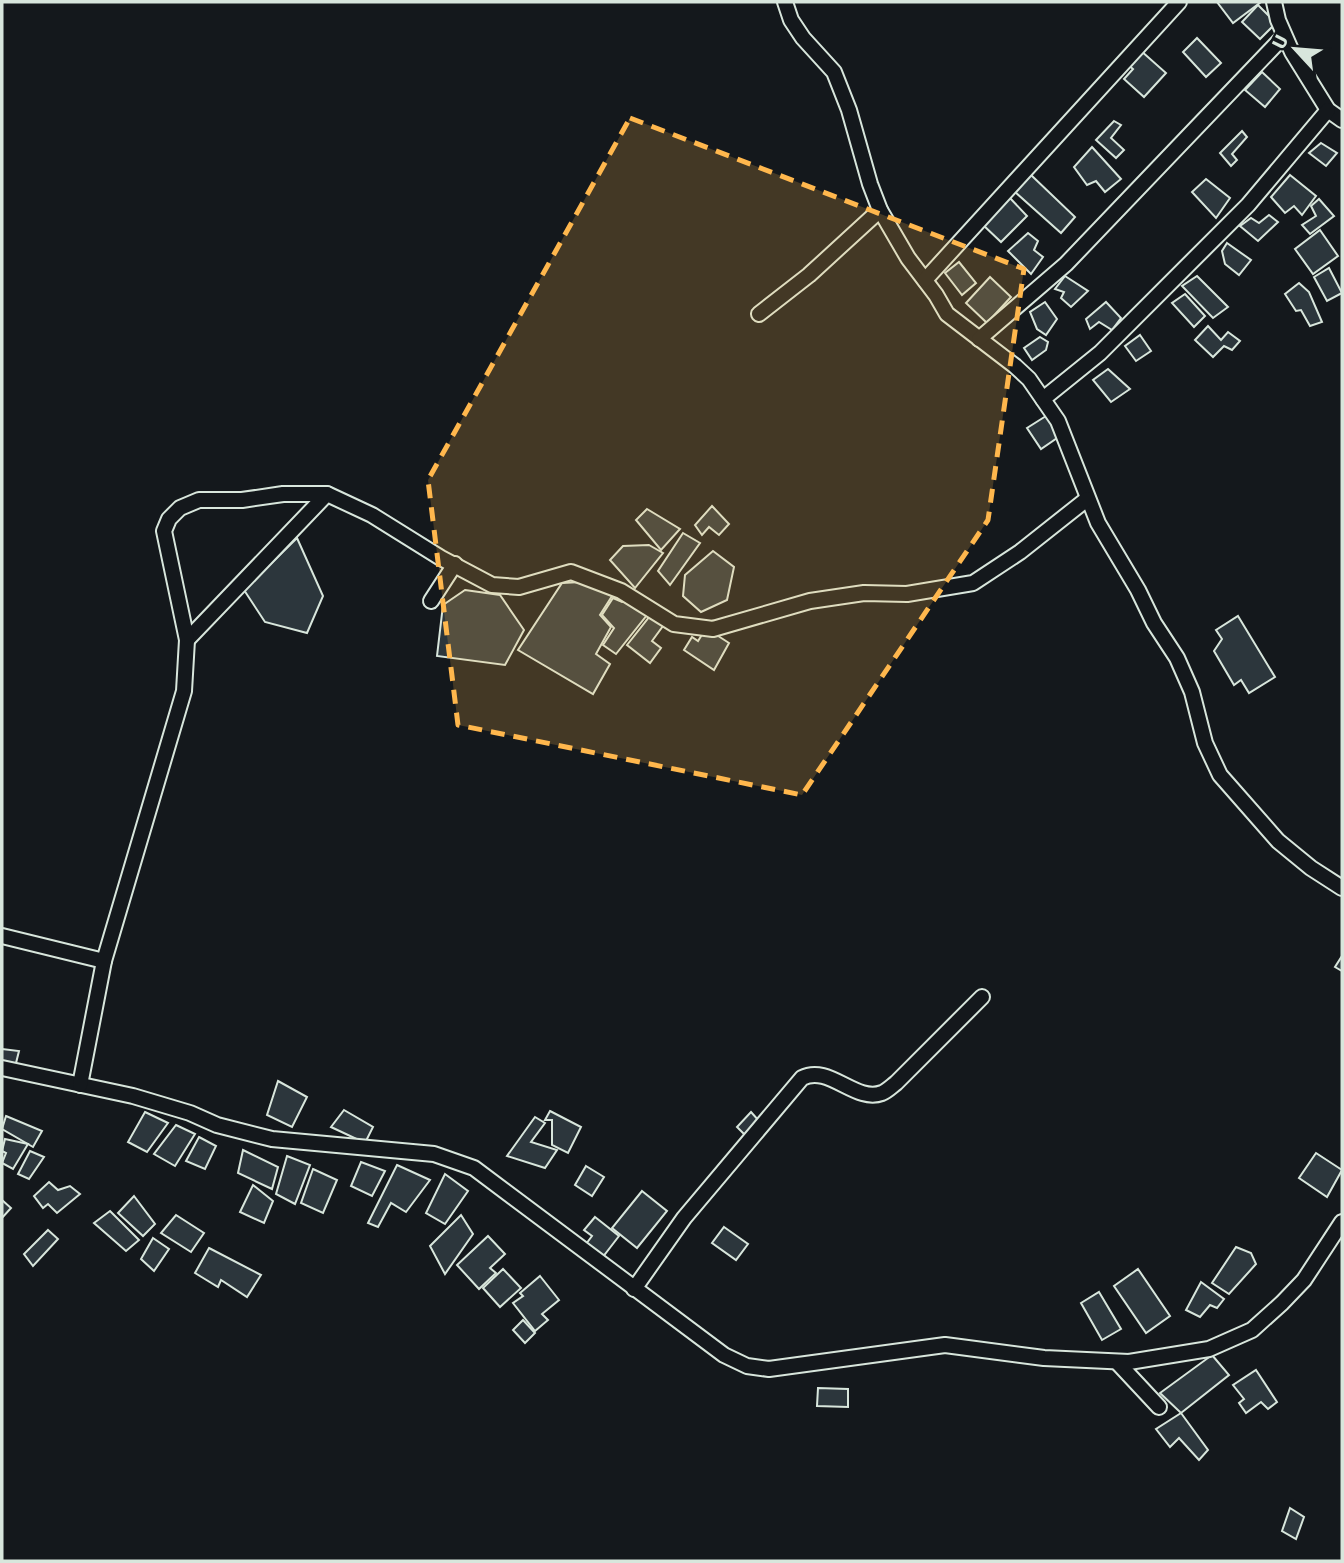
<svg xmlns="http://www.w3.org/2000/svg" width="1344" height="1563" font-family="'Fira Sans',sans-serif">
  <rect width="100%" height="100%" fill="#14181c"/>
  <g fill="#2c363c" stroke="#d8e6dc" stroke-width="2">
    <path d="M1217 2H1261L1233 23Z"/>
    <path d="M1258 5 1276 23 1260 39 1242 22Z"/>
    <path d="M1197 38 1221 63 1206 77 1183 52Z"/>
    <path d="M1140 50 1166 73 1144 97 1124 79 1133 69 1127 64Z"/>
    <path d="M1262 72 1280 89 1265 107 1245 90Z"/>
    <path d="M1114 121 1121 125 1111 138 1124 150 1116 158 1096 140Z"/>
    <path d="M1242 131 1247 137 1232 154 1237 160 1231 166 1220 153Z"/>
    <path d="M1321 143 1337 153 1326 166 1309 153Z"/>
    <path d="M1092 147 1121 179 1105 192 1096 181 1087 185 1074 167Z"/>
    <path d="M1031 175 1075 217 1061 233 1015 192Z"/>
    <path d="M1290 175 1316 196 1302 215 1294 206 1285 213 1271 197Z"/>
    <path d="M1206 179 1230 198 1216 218 1192 192Z"/>
    <path d="M1009 197 1027 216 1001 242 982 224Z"/>
    <path d="M1319 199 1334 216 1310 234 1302 225 1316 216 1311 206Z"/>
    <path d="M1269 215 1278 222 1258 241 1240 226 1251 218 1259 223Z"/>
    <path d="M1320 230 1338 256 1313 274 1295 249Z"/>
    <path d="M1028 233 1038 241 1034 250 1043 257 1031 274 1008 251Z"/>
    <path d="M1227 243 1251 260 1239 275 1225 264 1222 251Z"/>
    <path d="M959 262 976 283 962 295 945 273Z"/>
    <path d="M1329 268 1342 293 1327 301 1314 277Z"/>
    <path d="M1065 276 1088 291 1071 307 1061 298 1064 292 1055 289Z"/>
    <path d="M1197 276 1228 307 1213 318 1182 286Z"/>
    <path d="M990 277 1011 297 987 323 966 303Z"/>
    <path d="M1299 283 1309 292 1322 322 1310 326 1301 310 1296 311 1285 294Z"/>
    <path d="M1185 294 1205 316 1194 327 1172 303Z"/>
    <path d="M1045 302 1057 319 1046 335 1037 329 1030 312Z"/>
    <path d="M1106 302 1121 318 1112 330 1099 322 1090 329 1086 319Z"/>
    <path d="M1208 326 1221 340 1228 332 1240 341 1232 350 1224 346 1213 357 1195 340Z"/>
    <path d="M1140 335 1151 351 1136 361 1125 346Z"/>
    <path d="M1040 337 1048 342 1046 350 1032 360 1024 348Z"/>
    <path d="M1108 369 1130 389 1111 402 1093 380Z"/>
    <path d="M1046 416 1060 436 1041 449 1027 428Z"/>
    <path d="M712 506 729 524 719 535 709 527 702 535 695 525Z"/>
    <path d="M647 509 680 529 661 550 636 520Z"/>
    <path d="M683 533 700 543 670 585 658 571Z"/>
    <path d="M297 538 323 596 307 633 265 622 244 590Z"/>
    <path d="M649 545 663 553 635 588 610 560 623 546Z"/>
    <path d="M713 551 734 567 727 600 701 612 683 596 685 575Z"/>
    <path d="M581 582 614 593 600 615 611 627 596 654 610 664 593 694 518 650 562 583Z"/>
    <path d="M465 590 500 595 524 630 505 665 437 656 443 605Z"/>
    <path d="M613 598 622 602 625 601 647 615 616 654 603 645 614 628 602 615Z"/>
    <path d="M650 616 663 626 652 641 661 648 650 663 627 645Z"/>
    <path d="M1238 616 1275 677 1249 693 1241 680 1234 685 1214 651 1222 639 1216 630Z"/>
    <path d="M712 632 729 643 714 670 684 650 692 637 698 641 703 633 709 636Z"/>
    <path d="M1342 956V971L1335 967Z"/>
    <path d="M2 1049 19 1051 15 1067 2 1065Z"/>
    <path d="M278 1081 307 1097 292 1127 267 1115Z"/>
    <path d="M344 1110 373 1127 365 1143 331 1127Z"/>
    <path d="M550 1111 581 1127 568 1153 552 1145V1120H545Z"/>
    <path d="M145 1112 168 1123 147 1152 128 1142Z"/>
    <path d="M751 1112 760 1122 747 1137 737 1127Z"/>
    <path d="M6 1116 42 1131 33 1147 2 1129Z"/>
    <path d="M535 1117 545 1123 531 1142 557 1150 545 1168 507 1156Z"/>
    <path d="M176 1125 195 1134 175 1166 154 1154Z"/>
    <path d="M199 1137 216 1146 205 1169 186 1161Z"/>
    <path d="M5 1139 28 1144 13 1169 2 1163 6 1153 2 1151Z"/>
    <path d="M243 1150 278 1167 272 1189 238 1173Z"/>
    <path d="M30 1151 44 1157 29 1179 18 1174Z"/>
    <path d="M1316 1153 1342 1170 1327 1197 1299 1178Z"/>
    <path d="M287 1156 310 1165 295 1204 276 1194Z"/>
    <path d="M361 1162 385 1171 372 1196 351 1186Z"/>
    <path d="M397 1165 430 1180 406 1212 391 1203 378 1227 368 1223Z"/>
    <path d="M586 1166 604 1177 592 1196 575 1185Z"/>
    <path d="M313 1169 337 1180 323 1213 301 1203Z"/>
    <path d="M445 1174 468 1191 445 1224 426 1213Z"/>
    <path d="M49 1182 58 1190 70 1186 80 1194 57 1213 48 1204 43 1208 34 1196Z"/>
    <path d="M253 1185 273 1201 264 1223 240 1212Z"/>
    <path d="M642 1191 667 1211 637 1248 612 1228Z"/>
    <path d="M134 1196 155 1224 143 1236 118 1213Z"/>
    <path d="M2 1200 11 1208 2 1218Z"/>
    <path d="M110 1211 139 1240 126 1251 94 1223Z"/>
    <path d="M176 1215 204 1233 191 1252 161 1233Z"/>
    <path d="M461 1215 473 1234 445 1274 430 1246Z"/>
    <path d="M595 1217 619 1236 602 1258 586 1244 592 1236 584 1230Z"/>
    <path d="M724 1227 748 1244 736 1260 712 1243Z"/>
    <path d="M48 1230 58 1239 33 1266 24 1254Z"/>
    <path d="M488 1236 505 1254 490 1268 496 1273 479 1289 457 1265Z"/>
    <path d="M153 1238 169 1249 154 1271 141 1259Z"/>
    <path d="M1236 1247 1251 1253 1256 1264 1229 1294 1212 1283Z"/>
    <path d="M209 1248 261 1275 247 1297 221 1280 218 1287 195 1273Z"/>
    <path d="M503 1269 521 1288 500 1307 483 1288Z"/>
    <path d="M1138 1269 1170 1316 1146 1333 1114 1286Z"/>
    <path d="M540 1276 559 1300 542 1314 548 1320 535 1331 513 1303 523 1296 520 1293Z"/>
    <path d="M1201 1282 1224 1299 1217 1308 1210 1305 1200 1317 1186 1310Z"/>
    <path d="M1099 1292 1121 1329 1102 1340 1081 1303Z"/>
    <path d="M523 1320 535 1333 525 1343 513 1330Z"/>
    <path d="M1212 1355 1229 1375 1181 1413 1160 1393Z"/>
    <path d="M1256 1370 1277 1402 1268 1409 1261 1402 1246 1413 1239 1403 1244 1399 1233 1385Z"/>
    <path d="M818 1388 848 1389V1407L817 1406Z"/>
    <path d="M1181 1413 1208 1450 1199 1460 1179 1438 1170 1447 1156 1429Z"/>
    <path d="M1290 1508 1304 1517 1296 1539 1282 1531Z"/>
  </g>
  <g fill="none" stroke-linecap="round" stroke-linejoin="round">
    <g stroke="#d8e6dc" stroke-width="18">
      <g id="street">
        <path d="M785 2 791 20 803 38 834 72 849 110 870 184 880 210 908 258 936 295 947 314 1015 366 1029 379 1058 421 1098 523 1138 590 1154 623 1177 658 1192 692 1205 743 1220 775 1278 841 1311 868 1342 888"/>
        <path d="M1274 2 1278 20 1292 52 1328 110 1342 120"/>
        <path d="M925 280 1179 2"/>
        <path d="M759 314 809 275 880 210"/>
        <path d="M979 339 1066 264 1284 36"/>
        <path d="M1043 399 1100 353 1248 205 1328 110"/>
        <path d="M431 601 455 564"/>
        <path d="M187 640 327 494"/>
        <path d="M2 936 104 961"/>
        <path d="M2 1068 133 1096 190 1113 217 1125 272 1139 434 1154 474 1168 724 1355 747 1366 769 1369 945 1345 1044 1358 1129 1362 1209 1349 1252 1330 1282 1303 1304 1280 1342 1222"/>
        <path d="M80 1085 104 961 184 691 187 640 164 531 169 519 180 508 199 500H242L283 494H327L372 515 441 558 492 585 519 587 571 572 621 591 674 624 713 629 810 601 864 593 907 594 973 583 1020 552 1087 499"/>
        <path d="M634 1289 684 1218 802 1078C829 1064 855 1103 882 1093 887 1091 892 1086 896 1083L982 997"/>
        <path d="M1117 1362 1159 1407"/>
      </g>
    </g>
    <use href="#street" stroke="#14181c" stroke-width="14"/>
  </g>
  <path fill="#ffb74d" fill-opacity="0.2" stroke="#ffb74d" stroke-width="5" stroke-dasharray="14 9" stroke-linejoin="round" d="M630 118 1024 269 988 520 802 795 458 725 428 480Z"/>
  <rect width="1344" height="1563" fill="none" stroke="#d8e6dc" stroke-width="7"/>
  <g transform="translate(1295 49) rotate(296)" stroke="#14181c" stroke-width="5" paint-order="stroke">
  <path d="M0-5L12 26L0 18L-12 26Z" fill="#d8e6dc"/>
  <text y="-10" font-size="19" font-weight="bold" text-anchor="middle" fill="#d8e6dc">U</text>
  </g>
</svg>
